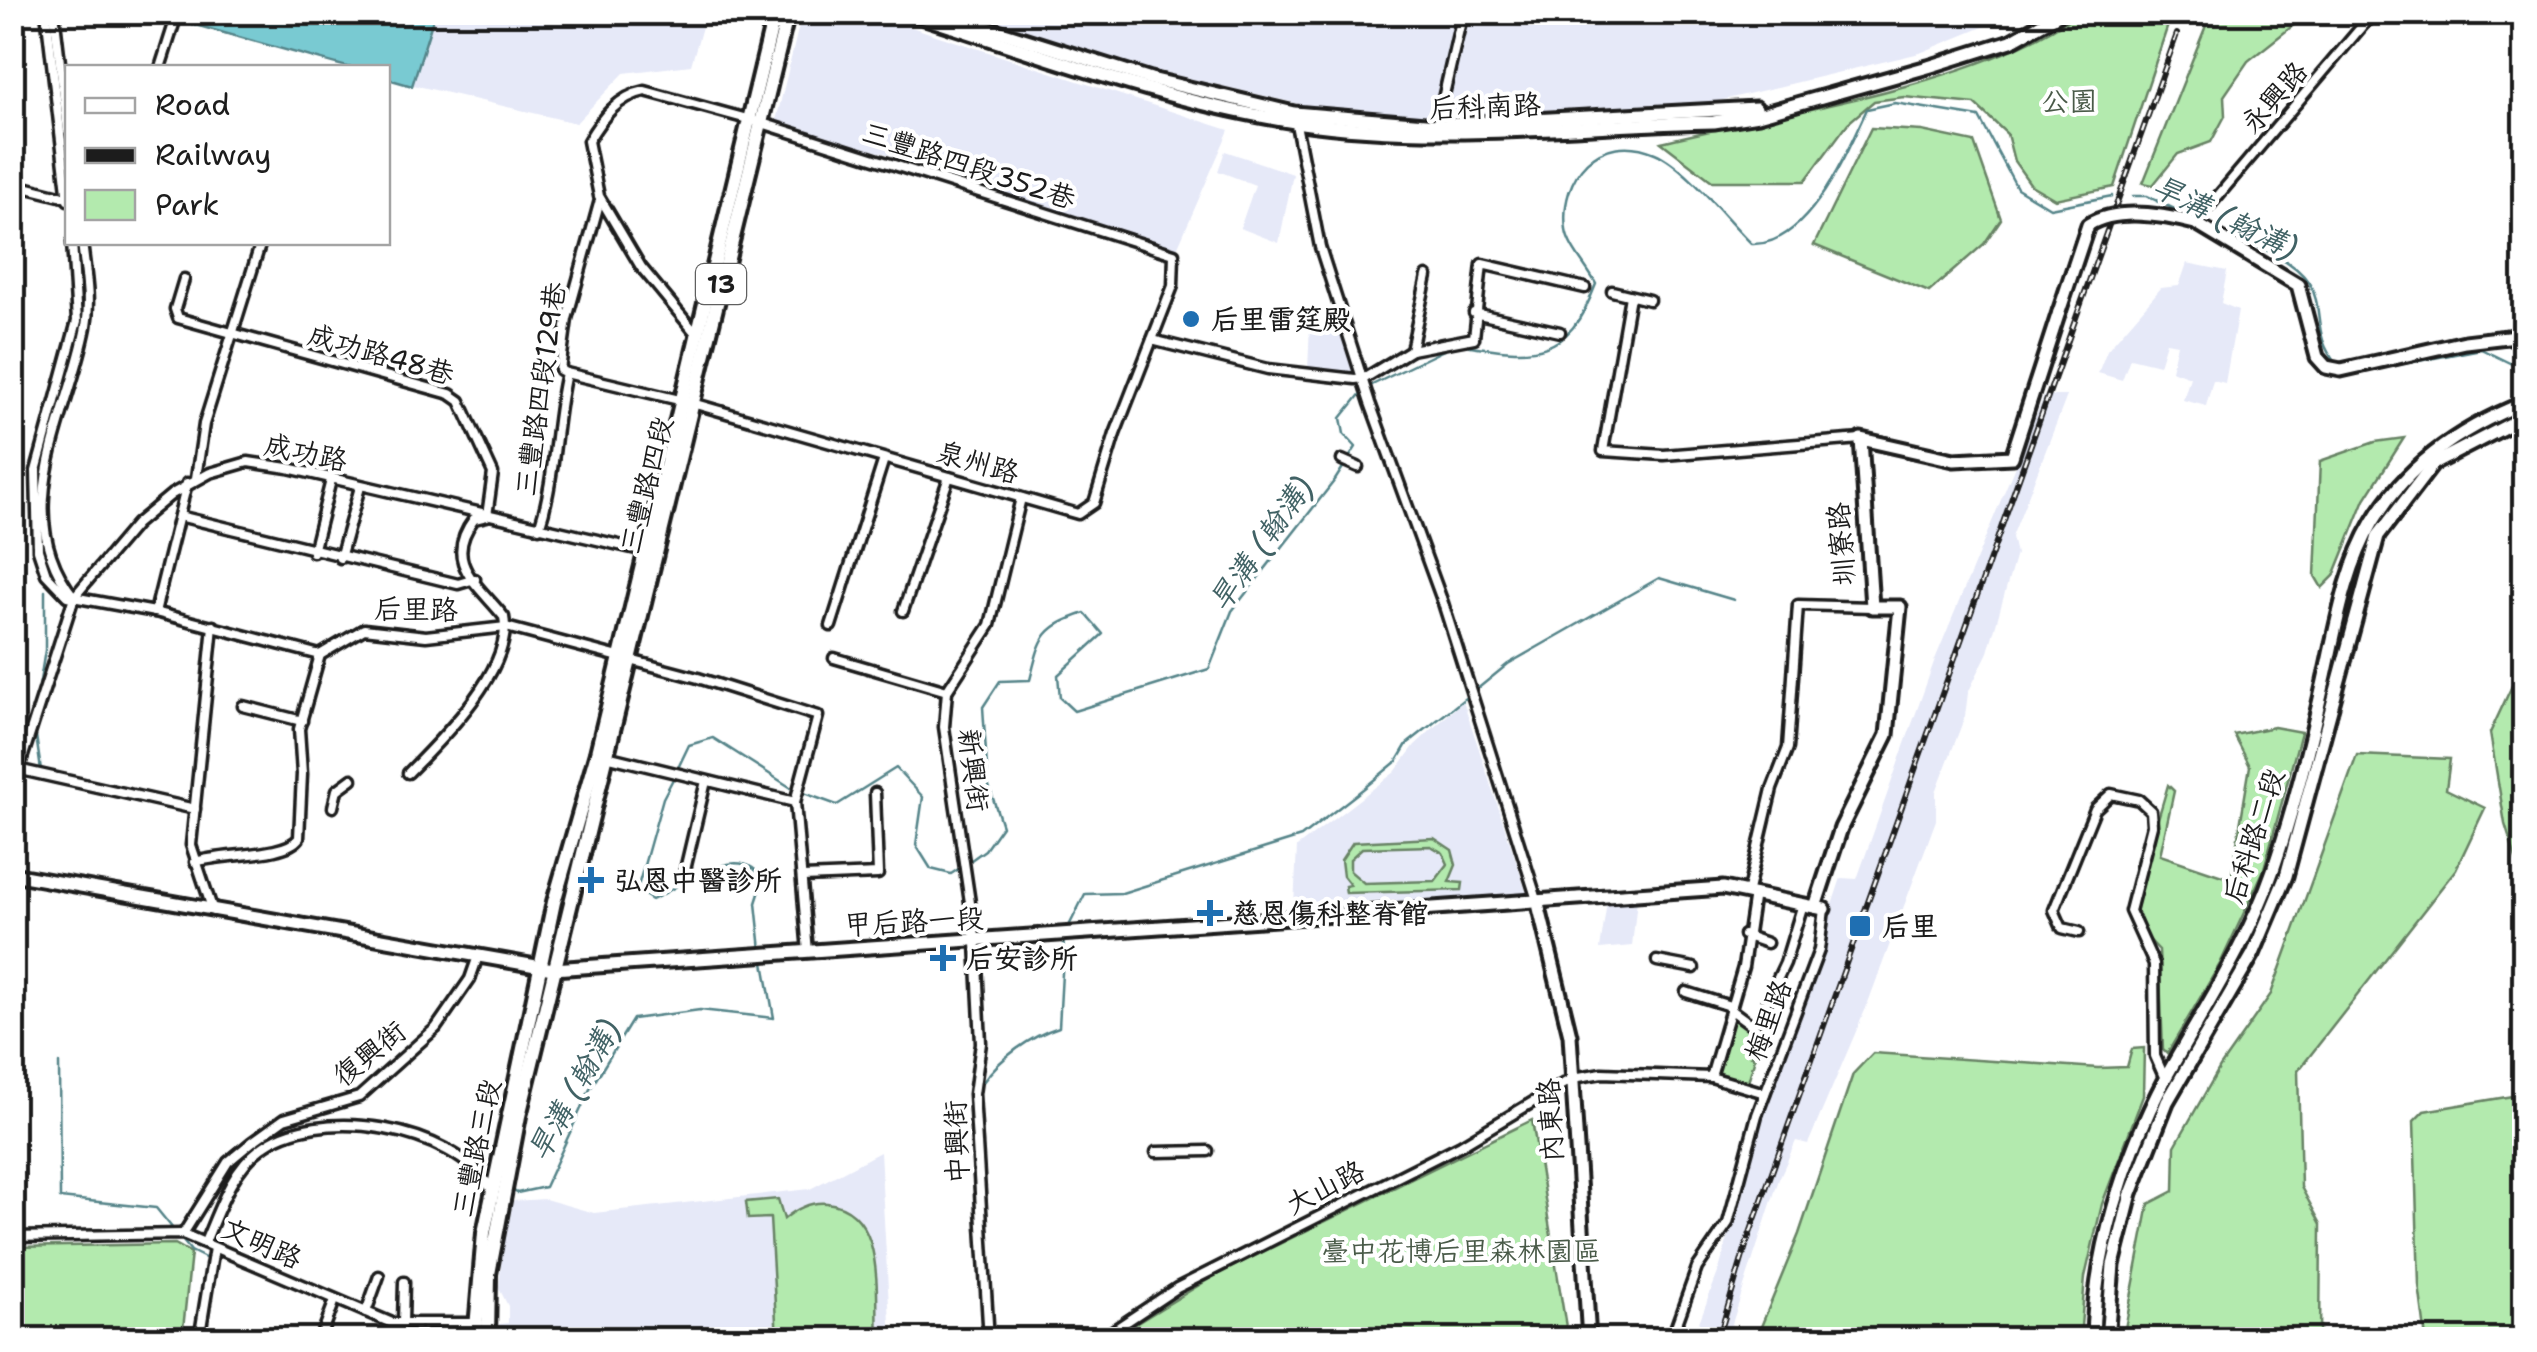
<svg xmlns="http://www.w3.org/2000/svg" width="2537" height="1352" font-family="'Shantell Sans','LXGW WenKai TC',sans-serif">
  <rect width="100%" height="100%" fill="#fff"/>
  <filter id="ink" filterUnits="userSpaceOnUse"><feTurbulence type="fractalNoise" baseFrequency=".01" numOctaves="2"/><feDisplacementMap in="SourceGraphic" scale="20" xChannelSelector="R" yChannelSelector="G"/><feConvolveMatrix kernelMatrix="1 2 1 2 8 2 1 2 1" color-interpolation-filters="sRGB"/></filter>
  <g filter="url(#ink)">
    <g fill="#e6e9f8">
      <path d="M865 12 1229 130 1176 251 903 158 775 125 802 13Z"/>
      <path d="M152 13H706L691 65 624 73 576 123 388 79V68L347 67Z"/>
      <path d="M964 13H2017L1920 53 1693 107 1469 120 1303 105 1136 66Z"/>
      <path d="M1225 151 1293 174 1279 243 1240 228 1255 185 1218 171Z"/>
      <path d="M2187 263 2227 271 2221 303 2238 310 2225 383 2213 380 2206 406 2183 400 2190 377 2171 370 2177 344 2166 342 2159 365 2130 358 2122 380 2098 373 2107 350 2161 288 2179 286Z"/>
      <path d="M1310 323 1345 326 1355 372 1308 370Z"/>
      <path d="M2044 396H2067L2012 537 2016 554 1988 652 1968 693 1965 716 1936 792V820L1866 1008 1808 1144 1796 1141 1779 1179 1727 1339 1677 1340 1681 1328 1696 1330 1719 1270 1763 1112 1841 878 1857 879 1934 662Z"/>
      <path d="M1463 701 1527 894 1294 906 1297 847 1395 772 1415 745Z"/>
      <path d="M1637 900 1632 946 1600 949 1607 902Z"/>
      <path d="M880 1152 891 1339H501L499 1324 508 1323V1306L499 1288 502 1255 513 1201 545 1199 594 1213 810 1189Z"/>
    </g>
    <g fill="#b3eaae" stroke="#688365" stroke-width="2.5" fill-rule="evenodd">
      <path d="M2078 13H2172L2114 187 2055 199 2031 185 2014 161 2007 134 1975 104 1904 97 1874 101 1848 123 1805 181H1712L1661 142C1780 113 1982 84 2078 13Z"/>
      <path d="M2211 13H2309L2248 61 2224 96 2225 116 2211 142 2178 154 2153 185 2143 183Z"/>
      <path d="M1871 128 1922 131 1974 142 2001 219 1984 244 1929 292 1814 245Z"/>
      <path d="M2404 438 2365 499 2334 576 2322 588 2315 576 2320 461 2375 442Z"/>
      <path d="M2524 660V885L2505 824 2490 733Z"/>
      <path d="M2274 727 2301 732 2263 872 2220 964 2167 1054 2163 1050 2159 950 2136 926 2133 904 2168 785 2174 791 2160 855 2231 879 2250 766 2234 735Z"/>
      <path d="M2357 755 2450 759 2446 789 2485 808 2456 869 2298 1071 2301 1187 2321 1224 2320 1339H2123L2149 1204 2174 1191 2175 1146 2220 1067 2271 994Z"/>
      <path d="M1434 838 1452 850 1456 865 1449 882 1463 883 1462 890 1346 893 1345 886 1350 885 1343 876 1341 860 1353 842ZM1431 846 1443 853 1448 864 1435 881 1364 883 1350 871V859L1362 848Z"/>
      <path d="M1732 1016 1762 1034 1751 1056 1755 1058 1747 1085 1715 1074Z"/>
      <path d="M2144 1048 2143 1096 2102 1204 2085 1277 2080 1339H1756L1799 1234 1853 1074 1873 1053 2098 1068 2127 1067 2132 1049Z"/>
      <path d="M2524 1094V1339H2426L2419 1285 2414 1121 2424 1111Z"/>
      <path d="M1532 1120 1568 1339H1111L1214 1276Z"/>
      <path d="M778 1199 784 1219C796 1209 810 1201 827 1203 887 1210 875 1296 878 1339H777L770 1218 748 1219 746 1202Z"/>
      <path d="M175 1244 191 1253 182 1339H13V1247Z"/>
    </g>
    <path fill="#79cad2" stroke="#548489" stroke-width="2.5" d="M152 13 435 12V13L412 86 388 79V68L347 67Z"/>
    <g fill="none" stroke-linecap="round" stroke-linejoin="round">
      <g stroke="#548489" stroke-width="2.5">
        <path d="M2133 196H2147L2187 215"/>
        <path d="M2212 227C2241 241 2291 254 2309 283 2325 309 2311 334 2337 365"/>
        <path d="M1458 344C1530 355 1566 364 1596 284 1588 268 1568 247 1566 230 1559 177 1599 129 1655 153 1687 167 1726 219 1752 244 1808 246 1846 154 1867 109L1895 103 1979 117 2017 188 2050 208 2112 196"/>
        <path d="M2346 375 2481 349 2524 370"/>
        <path d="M67 376 84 304 77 242"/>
        <path d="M1368 387 1450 347"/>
        <path d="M46 449 59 404"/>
        <path d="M40 482 45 456"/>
        <path d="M41 530 43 549"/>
        <path d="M1476 690 1508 664 1659 578 1734 600"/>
        <path d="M36 706 45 650V591"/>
        <path d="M35 729 41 770"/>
        <path d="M677 770 689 745 713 738 793 789"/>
        <path d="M674 777 663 798 637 890 652 900C682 885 743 838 763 881L756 903 761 950"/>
        <path d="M801 792 837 805 896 768 923 797 916 845 931 869 951 874 960 868"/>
        <path d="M967 863 985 850 1002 826 988 783 983 707 1000 681 1030 680C1041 637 1041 628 1085 613L1103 634 1058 675 1060 698 1074 711 1209 669 1232 611 1335 480 1356 447 1344 434 1341 418 1362 392"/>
        <path d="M1067 930 1085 894 1122 893 1301 837 1363 789 1397 761 1407 744 1469 695"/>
        <path d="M59 1063 60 1198 156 1208 191 1251 207 1259 202 1298"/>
        <path d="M983 1082C1000 1058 1031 1036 1059 1027L1064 937"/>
        <path d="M483 1169 491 1174"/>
        <path d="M509 1188 517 1193 545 1187 590 1089 633 1019 700 1010 774 1018 763 957"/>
        <path d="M192 1340 198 1326"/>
      </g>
      <g stroke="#1c1c1c" stroke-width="15">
        <g id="street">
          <path d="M46 12 68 200"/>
          <path d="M54 12 68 130"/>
          <path d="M160 68 174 24"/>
          <path d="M1295 119 1320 247 1370 403 1443 603 1537 900"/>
          <path d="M1437 125 1463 12"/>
          <path d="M12 184 68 198"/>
          <path d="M2195 223 2374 12"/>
          <path d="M72 242 77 321 36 471 38 550 46 574 67 596 155 612 320 655"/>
          <path d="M184 279 175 309 178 318 450 394 460 401 493 473 487 516 474 519C442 562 477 583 504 617 514 668 440 741 408 773"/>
          <path d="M1612 291 1649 300"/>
          <path d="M1630 296 1603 451 1664 455 1861 439"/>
          <path d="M1474 313 1560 332"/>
          <path d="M1152 340 1268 369 1355 379 1365 378 1411 350 1474 338 1482 264 1585 288"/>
          <path d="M1411 350 1427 276"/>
          <path d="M566 373 692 403 1078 514 1094 503 1115 434 1173 286 1174 254 762 123 645 91C618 96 601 119 588 141L599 196 641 267 698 336"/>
          <path d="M1342 460 1358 467"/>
          <path d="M196 478 204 424 261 242"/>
          <path d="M179 516 458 584 475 579"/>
          <path d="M539 528C556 477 554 425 566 373L560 370 567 319 600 200"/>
          <path d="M313 552 331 480"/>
          <path d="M340 558 360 487"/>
          <path d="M74 597C7 513 69 417 86 327 91 299 85 270 82 242"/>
          <path d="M903 611 949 477"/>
          <path d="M155 612 187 483"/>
          <path d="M213 626 191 845 213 911"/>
          <path d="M831 626 884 459"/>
          <path d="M834 658 947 691"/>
          <path d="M243 706 302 721"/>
          <path d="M606 756 795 802"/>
          <path d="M17 769 195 809"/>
          <path d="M12 790 74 597 136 524 172 494 210 473 248 462 288 468 649 552"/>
          <path d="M333 807 337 790 352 779"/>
          <path d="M195 862C224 853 285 857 299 838L302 774 299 729 320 655 364 629 426 636 506 627 698 678 818 716 795 802 808 952"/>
          <path d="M684 874 706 781"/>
          <path d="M803 877 878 874 875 793"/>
          <path d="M1748 890 1772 789 1788 748 1798 605 1872 607"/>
          <path d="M2079 932 2062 928 2054 910 2095 809 2111 794 2139 800 2151 811 2152 825 2130 911 2154 964 2155 1056 2165 1079"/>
          <path d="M1744 935 1767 943"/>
          <path d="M1657 961 1694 968"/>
          <path d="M1686 992 1730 1006"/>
          <path d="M1767 1001 1785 963 1803 904"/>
          <path d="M1730 1009 1756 1028"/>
          <path d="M1711 1077 1765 1093"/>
          <path d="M1156 1152 1208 1151"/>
          <path d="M183 1234 228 1162 252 1142 284 1119 359 1097 436 1028 470 979 477 959"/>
          <path d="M12 1237 183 1234 392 1323H479"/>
          <path d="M205 1242C219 1210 231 1171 260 1149 318 1103 454 1127 491 1189"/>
          <path d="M366 1312 379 1276"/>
          <path d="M403 1323 404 1282"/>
          <path d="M202 1333 220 1340"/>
          <path d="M199 1340 214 1248"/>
          <path d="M320 1340 335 1300"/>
          <path d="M989 1340 974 1094 981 1043 976 943 944 727 947 691 990 625 1021 498"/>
          <path d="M1099 1340 1177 1288 1461 1145 1573 1078 1602 1073 1711 1077 1743 967 1754 893"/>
          <path d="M1671 1340 1697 1268 1728 1223 1757 1115 1819 950 1824 909"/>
        </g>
      </g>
      <g stroke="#1c1c1c" stroke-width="19">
        <g id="secondary">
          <path d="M906 12C1034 52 1163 102 1295 122 1435 143 1574 125 1714 122L1758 115 1928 67 2011 41 2062 12"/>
          <path d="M937 12 1151 79 1294 113 1437 125 1756 108"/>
          <path d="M2195 223 2298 285 2317 357 2326 367 2341 370 2465 342 2524 335"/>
          <path d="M12 874 553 969 1723 888 1824 909"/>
          <path d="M1537 900 1570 1035 1589 1340"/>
          <path d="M1815 907 1841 828 1887 735 1900 607H1872L1861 439 1954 460 2012 457 2059 312"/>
          <path d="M2093 1340C2094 1253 2125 1155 2165 1079 2203 1010 2247 945 2273 870 2294 809 2310 744 2324 681 2336 628 2345 569 2373 522 2407 464 2463 427 2524 403"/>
          <path d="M2107 1340 2113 1265 2131 1194 2167 1102 2253 954 2286 876 2378 536 2433 464 2524 417"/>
        </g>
      </g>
      <g stroke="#1c1c1c" stroke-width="20">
        <g id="primary">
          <path d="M475 1340 484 1233 554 902 597 753 775 12"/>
          <path d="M488 1340 489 1274 519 1116 788 12"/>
        </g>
      </g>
      <use href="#street" stroke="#fff" stroke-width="8"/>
      <use href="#secondary" stroke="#fff" stroke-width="11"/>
      <use href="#primary" stroke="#fff" stroke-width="12"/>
      <g stroke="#1c1c1c" stroke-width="6">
        <path id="rail" d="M1718 1340 1748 1239 2177 34"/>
      </g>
      <use href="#rail" stroke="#fff" stroke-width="2.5" stroke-dasharray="8" stroke-linecap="butt"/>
      <g stroke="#1c1c1c" stroke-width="19" stroke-linecap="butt">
        <path id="secondary-bridge" d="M2059 312 2088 225C2116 207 2164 215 2195 223"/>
      </g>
      <use href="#secondary-bridge" stroke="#fff" stroke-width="11"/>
    </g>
  </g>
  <g fill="#1f6fb2" stroke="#fff" stroke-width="4">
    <circle cx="1191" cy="319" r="10"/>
    <path d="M586 865h10v10h10v10h-10v10h-10v-10h-10v-10h10z"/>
    <path d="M1205 898h10v10h10v10h-10v10h-10v-10h-10v-10h10z"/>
    <rect x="1848" y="914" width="24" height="24" rx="5"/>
    <path d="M938 943h10v10h10v10h-10v10h-10v-10h-10v-10h10z"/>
  </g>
  <g text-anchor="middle" stroke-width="8" stroke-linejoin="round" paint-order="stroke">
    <rect fill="#fff" stroke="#606060" stroke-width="2.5" x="696" y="264" width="50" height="40" rx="8"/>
    <g font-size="25" font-weight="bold" fill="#1c1c1c">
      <text x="721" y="293">13</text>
    </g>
    <g font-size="28" fill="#1c1c1c" stroke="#fff">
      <text transform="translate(2274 97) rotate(-49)" y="10">永興路</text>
      <text transform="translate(1485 106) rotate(-2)" y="10">后科南路</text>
      <text transform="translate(969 165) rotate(18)" y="10">三豐路四段352巷</text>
      <text transform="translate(381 354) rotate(16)" y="10">成功路48巷</text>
      <text transform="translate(540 389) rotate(-82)" y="10">三豐路四段129巷</text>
      <text transform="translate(306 452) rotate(12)" y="10">成功路</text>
      <text transform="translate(978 462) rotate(16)" y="10">泉州路</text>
      <text transform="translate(646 485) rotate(-76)" y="10">三豐路四段</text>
      <text transform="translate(1841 544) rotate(-95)" y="10">圳寮路</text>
      <text transform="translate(416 609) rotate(1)" y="10">后里路</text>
      <text transform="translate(974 770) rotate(83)" y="10">新興街</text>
      <text transform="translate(2253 836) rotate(-72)" y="10">后科路二段</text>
      <text transform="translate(914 921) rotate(-3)" y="10">甲后路一段</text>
      <text transform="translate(1768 1020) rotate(-70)" y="10">梅里路</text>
      <text transform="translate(369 1053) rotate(-39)" y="10">復興街</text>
      <text transform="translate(1550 1120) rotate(-93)" y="10">內東路</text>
      <text transform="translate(956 1142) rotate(-92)" y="10">中興街</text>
      <text transform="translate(476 1148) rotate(-78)" y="10">三豐路三段</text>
      <text transform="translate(1325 1187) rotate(-27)" y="10">大山路</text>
      <text transform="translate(262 1243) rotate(24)" y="10">文明路</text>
    </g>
    <g font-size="28" fill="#495a48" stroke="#fff">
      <text x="2069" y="111">公園</text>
      <text x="1461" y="1261">臺中花博后里森林園區</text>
    </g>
    <g font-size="28" font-weight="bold" fill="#1c1c1c" stroke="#fff" text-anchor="start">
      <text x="1211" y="329">后里雷筳殿</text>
      <text x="614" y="890">弘恩中醫診所</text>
      <text x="1232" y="923">慈恩傷科整脊館</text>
      <text x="1882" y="936">后里</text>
      <text x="966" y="968">后安診所</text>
    </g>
    <g font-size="30" font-style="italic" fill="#416265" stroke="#fff">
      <text transform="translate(2225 217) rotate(25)" y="10">旱溝 (翰溝)</text>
      <text transform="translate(1261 544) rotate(-55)" y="10">旱溝 (翰溝)</text>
      <text transform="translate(574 1090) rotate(-61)" y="10">旱溝 (翰溝)</text>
    </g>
  </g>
  <rect width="2537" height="1352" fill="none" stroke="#fff" stroke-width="50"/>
  <rect x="25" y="25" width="2487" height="1302" fill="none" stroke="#1c1c1c" stroke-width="4" filter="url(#ink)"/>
  <rect x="65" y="65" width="325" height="180" fill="#ffffff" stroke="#a4a4a4" stroke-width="2.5"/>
  <rect x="85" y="98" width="50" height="15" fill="#ffffff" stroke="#a4a4a4" stroke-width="2.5"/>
  <text x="155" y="115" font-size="30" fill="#1c1c1c">Road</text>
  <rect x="85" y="148" width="50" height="15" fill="#1c1c1c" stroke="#a4a4a4" stroke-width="2.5"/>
  <text x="155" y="165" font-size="30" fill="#1c1c1c">Railway</text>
  <rect x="85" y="190" width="50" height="30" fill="#b3eaae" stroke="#a4a4a4" stroke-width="2.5"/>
  <text x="155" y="215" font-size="30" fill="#1c1c1c">Park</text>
</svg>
